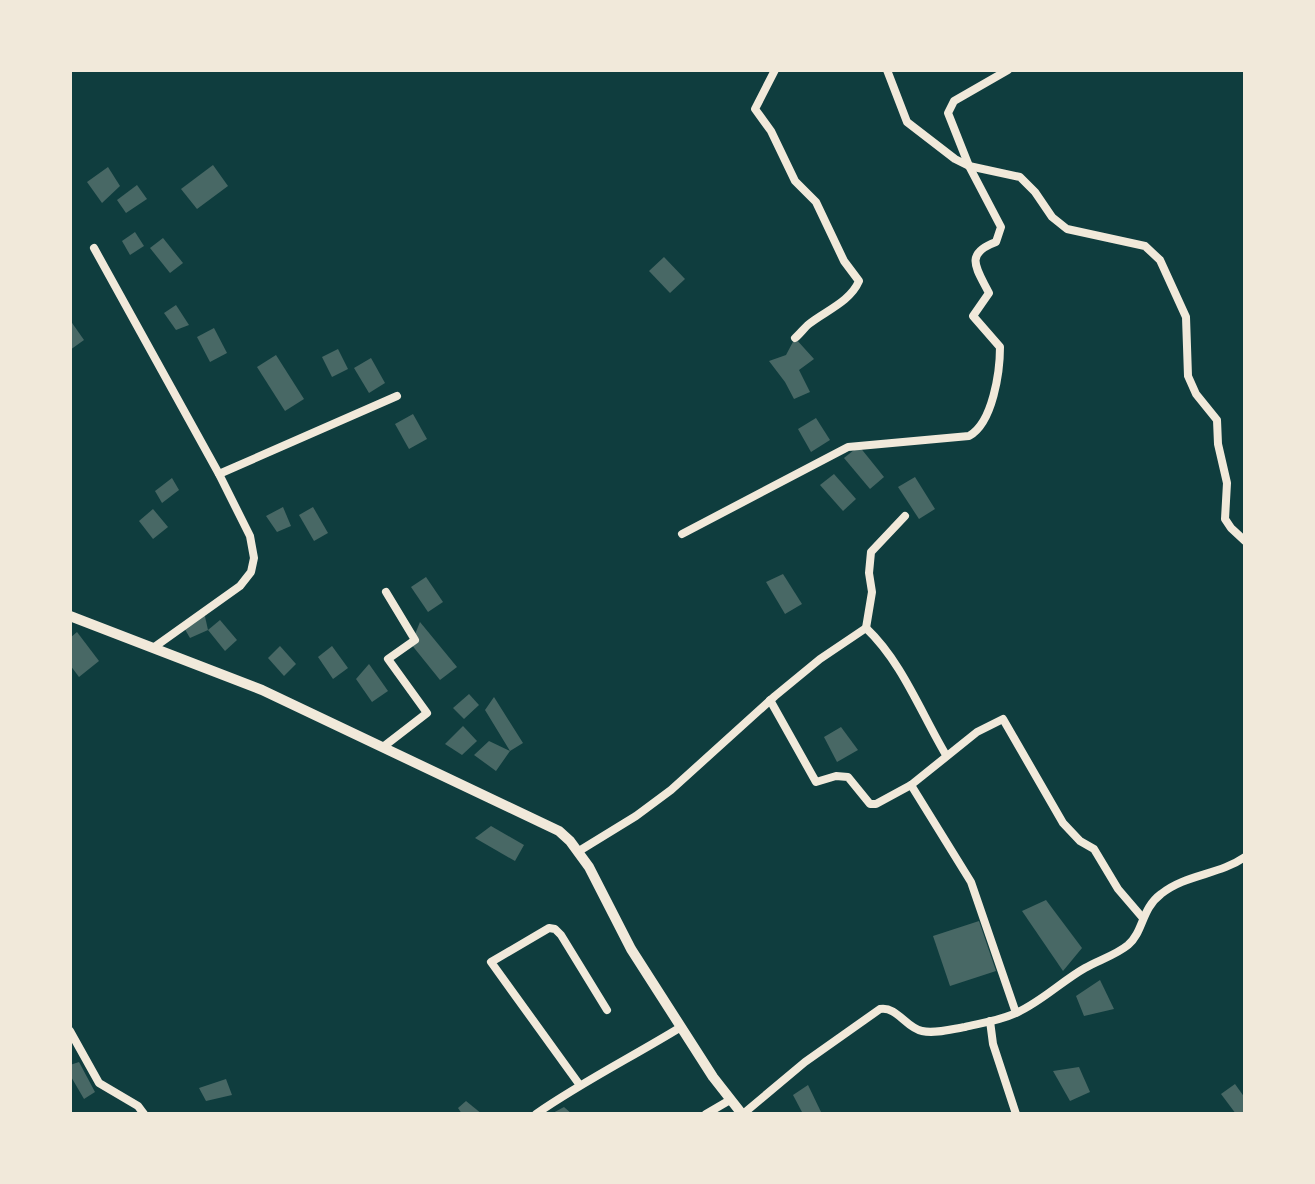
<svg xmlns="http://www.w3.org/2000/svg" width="1315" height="1184" font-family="'DM Sans',sans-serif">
  <rect width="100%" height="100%" fill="#0f3d3e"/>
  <g fill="#486865">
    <path d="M213 165 228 186 197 209 181 189Z"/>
    <path d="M108 167 120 186 102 203 87 182Z"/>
    <path d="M137 185 147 199 126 213 117 200Z"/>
    <path d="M135 232 144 246 130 255 122 241Z"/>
    <path d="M163 238 183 263 170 273 150 248Z"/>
    <path d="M664 257 685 279 670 293 649 271Z"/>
    <path d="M176 305 189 325 176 330 164 313Z"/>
    <path d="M70 320 84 340 70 350Z"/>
    <path d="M214 328 227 353 210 362 197 337Z"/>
    <path d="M795 338 814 359 799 370 810 392 794 399 785 382 769 361 786 355Z"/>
    <path d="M338 349 348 369 332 377 322 357Z"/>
    <path d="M276 355 304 399 285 411 257 367Z"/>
    <path d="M371 358 385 383 369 393 354 368Z"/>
    <path d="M413 414 427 439 409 449 395 424Z"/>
    <path d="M816 418 830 440 811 452 798 429Z"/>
    <path d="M859 446 884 477 870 489 844 458Z"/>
    <path d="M834 474 856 499 843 511 820 485Z"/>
    <path d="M915 477 935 509 919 519 898 487Z"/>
    <path d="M172 478 179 490 162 503 155 491Z"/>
    <path d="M283 507 291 526 277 532 266 516Z"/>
    <path d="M313 507 328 533 314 541 299 515Z"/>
    <path d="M153 509 168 527 153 539 139 521Z"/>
    <path d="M783 574 802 604 785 614 766 582Z"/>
    <path d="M426 577 443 602 428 612 411 587Z"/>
    <path d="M204 612 208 630 190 638 183 626Z"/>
    <path d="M220 620 237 640 225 651 208 630Z"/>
    <path d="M420 622 457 667 440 680 411 644Z"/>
    <path d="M77 632 99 661 79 677 70 665V638Z"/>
    <path d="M280 646 296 664 284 676 268 658Z"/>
    <path d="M332 646 348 668 333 679 318 657Z"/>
    <path d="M369 664 388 691 372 702 356 679Z"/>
    <path d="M469 694 479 705 464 719 453 708Z"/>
    <path d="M494 697 523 743 510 751 496 771 474 755 489 741 510 751 485 710Z"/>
    <path d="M463 726 477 741 462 755 445 744Z"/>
    <path d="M841 727 858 750 837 762 824 737Z"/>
    <path d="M491 826 524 845 515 861 475 838Z"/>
    <path d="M1046 900 1082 948 1063 971 1022 911Z"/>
    <path d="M979 921 996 971 950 986 933 936Z"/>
    <path d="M1100 980 1114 1009 1084 1016 1076 996Z"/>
    <path d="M79 1062 95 1092 84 1099 70 1075V1065Z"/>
    <path d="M1079 1067 1090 1092 1070 1101 1053 1071Z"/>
    <path d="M226 1079 232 1095 206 1101 199 1088Z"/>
    <path d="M1235 1084 1245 1098V1114H1236L1221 1094Z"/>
    <path d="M808 1085 822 1114H803L793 1095Z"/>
    <path d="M466 1101 482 1114H462L458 1108Z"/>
    <path d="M564 1107 572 1114H551Z"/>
  </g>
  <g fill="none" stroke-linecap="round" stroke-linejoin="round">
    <g stroke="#f1e9da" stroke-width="8">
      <path d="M775 70 755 109 771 131 795 181 816 202 844 261 859 281C850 302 825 311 809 324 804 328 800 334 795 338"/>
      <path d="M887 70 907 122 955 159 969 166 1020 177 1035 192 1052 217 1067 229 1145 246 1160 260 1186 317 1188 376 1196 394 1217 420 1218 444 1227 483 1225 519 1231 528 1245 541"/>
      <path d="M94 248 219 474 250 536 254 558 251 572 240 586 153 648"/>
      <path d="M219 474 397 396"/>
      <path d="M682 534 848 447 969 436C993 423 1000 371 1000 347L973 316 989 293C977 269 963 254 996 242L1001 227 969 166 948 113 954 101 1008 70"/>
      <path d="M866 628 872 592 869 573 871 552 905 516"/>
      <path d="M770 700 816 782 836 776 848 777 870 804H876L911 785 977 732 1003 719 1063 823 1080 841 1094 849 1118 889 1142 917"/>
      <path d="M383 747 427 713 388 659 415 640 386 592"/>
      <path d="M911 785 971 882 1016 1013"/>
      <path d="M579 851 636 816 671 790 775 696 820 659 866 628C902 662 921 713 946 755"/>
      <path d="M990 1021 993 1044 1016 1114"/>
      <path d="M70 1031 99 1083 138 1106 144 1114"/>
      <path d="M579 1084 491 962 549 928 555 929 561 935 607 1010"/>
      <path d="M536 1114C582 1082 632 1057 681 1027"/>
      <path d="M706 1114 730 1100"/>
      <path d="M743 1114 805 1062 880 1009C897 1006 906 1028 922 1031 935 1034 952 1029 965 1027 982 1023 1002 1020 1018 1012 1042 1001 1062 981 1085 968 1099 960 1116 955 1128 945 1144 931 1141 909 1161 894 1186 874 1219 875 1245 857"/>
    </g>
    <path stroke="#f1e9da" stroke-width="10" d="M70 616 262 690 559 831 570 841 589 867 631 949 713 1077 742 1114"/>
  </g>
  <rect width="1315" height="1184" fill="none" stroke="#f1e9da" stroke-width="144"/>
</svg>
